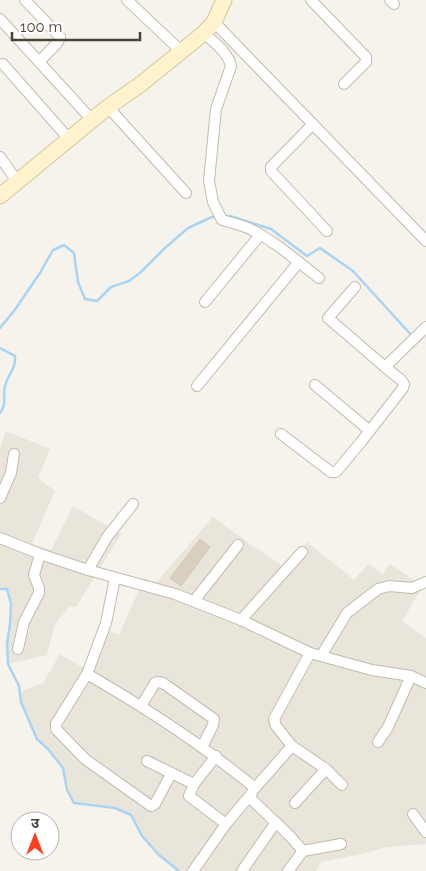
<svg xmlns="http://www.w3.org/2000/svg" width="426" height="871" font-family="Raleway,'Noto Sans Devanagari',sans-serif">
  <rect width="100%" height="100%" fill="#f6f3ec"/>
  <g fill="#eae5da">
    <path d="M6 431 50 449 38 478 55 491 32 544 51 550 73 506 121 534 76 607H69L55 624 47 655 8 664 7 644 10 624 11 604 7 589H0V448Z"/>
    <path d="M213 517 250 544 285 567 307 542 354 580 368 564 383 574 390 564 423 586 402 621 426 638V844L387 847 362 854 321 862 316 871H179L159 855 142 836 130 815 115 808 74 803 67 790 63 768 48 749 40 741 30 723 21 702 20 692 43 683 60 654 85 669 104 628 119 635 144 578 156 583Z"/>
  </g>
  <g fill="none" stroke-linecap="round" stroke-linejoin="round">
    <g stroke="#a9d4f2" stroke-width="2.5">
      <path d="M225 216H230L271 229 307 256 320 248 353 271 413 337"/>
      <path d="M0 328 14 311 40 273 53 250 64 245 74 253 78 282 85 299 97 301 111 287 129 281 141 272 165 248 188 228 212 217H217"/>
      <path d="M0 348 15 356C16 370 8 373 5 386 2 397 8 402 0 413"/>
      <path d="M0 589H7L11 604 10 624 7 644 8 664 19 686 21 702 37 739 48 749 63 768 67 790 74 803 115 808 131 815 142 836 159 855 179 871"/>
    </g>
  </g>
  <path fill="#d8cfc1" stroke="#d3c7b4" d="M200 539 210 547 181 586 170 578Z"/>
  <g fill="none" stroke-linecap="round" stroke-linejoin="round">
    <g stroke="#c2bbae" stroke-width="12">
      <g id="street">
        <path d="M25 0 60 37 58 42 39 62"/>
        <path d="M127 0 182 52"/>
        <path d="M311 0 366 57V62L344 84"/>
        <path d="M390 0 394 4"/>
        <path d="M0 19 92 120"/>
        <path d="M214 22 426 241"/>
        <path d="M204 33C213 42 228 52 231 66L216 109 209 181 213 202 222 220C232 223 243 225 252 230 276 242 297 261 319 278"/>
        <path d="M3 64 69 139"/>
        <path d="M108 107 186 193"/>
        <path d="M313 124 271 167V171L327 231"/>
        <path d="M0 157 17 181"/>
        <path d="M355 287 328 318 385 367"/>
        <path d="M205 302 260 235"/>
        <path d="M315 385 370 431"/>
        <path d="M197 386 299 262"/>
        <path d="M281 434 331 472H336L361 442 403 388 404 384 401 380 385 367 426 327"/>
        <path d="M0 498 11 473 14 454"/>
        <path d="M0 538 40 554 88 570 175 594 241 620 310 653 372 670 411 676 426 683"/>
        <path d="M88 570 107 537 133 504"/>
        <path d="M115 578 106 623 87 674 56 724V729L85 759 151 806 155 804 171 774"/>
        <path d="M194 601 238 545"/>
        <path d="M241 620 302 552"/>
        <path d="M18 649 24 622 39 593V588L34 575 40 554"/>
        <path d="M321 656 347 613 378 589 389 586 412 588 426 582"/>
        <path d="M87 674C146 708 203 745 255 788L292 746 276 726 274 719 310 653"/>
        <path d="M141 706 155 683 158 682 163 683 214 719 213 725 202 747"/>
        <path d="M378 742 388 727 411 676"/>
        <path d="M292 746 326 769 295 803"/>
        <path d="M216 756 194 784 189 796 226 824"/>
        <path d="M147 761 194 784"/>
        <path d="M326 769 342 785"/>
        <path d="M249 797 289 835 303 851 341 844"/>
        <path d="M413 814 426 832"/>
        <path d="M193 871 226 824 252 793"/>
        <path d="M242 871 276 822"/>
        <path d="M288 871 303 851"/>
      </g>
    </g>
    <g stroke="#d6c79b" stroke-width="17">
      <path id="secondary" d="M0 196 108 107 141 84 204 33 214 22 224 0"/>
    </g>
    <use href="#street" stroke="#fff" stroke-width="10"/>
    <use href="#secondary" stroke="#fff3cd" stroke-width="15"/>
  </g>
  <g transform="translate(35 836)"><circle r="24" fill="#ffffff" stroke="#b7b4b0"/>
  <path d="M0-4L9 19L0 12L-9 19Z" fill="#fc3f1d"/>
  <text y="-8" font-size="14" font-weight="bold" text-anchor="middle" fill="#4b4439">उ</text>
  </g>
  <path d="M12 32v8h128v-8" fill="none" stroke="#4b4439" stroke-width="2.5"/>
  <text x="20" y="32" font-size="15" fill="#4b4439" stroke="#ffffff" stroke-width="4" paint-order="stroke">100 m</text>
</svg>
